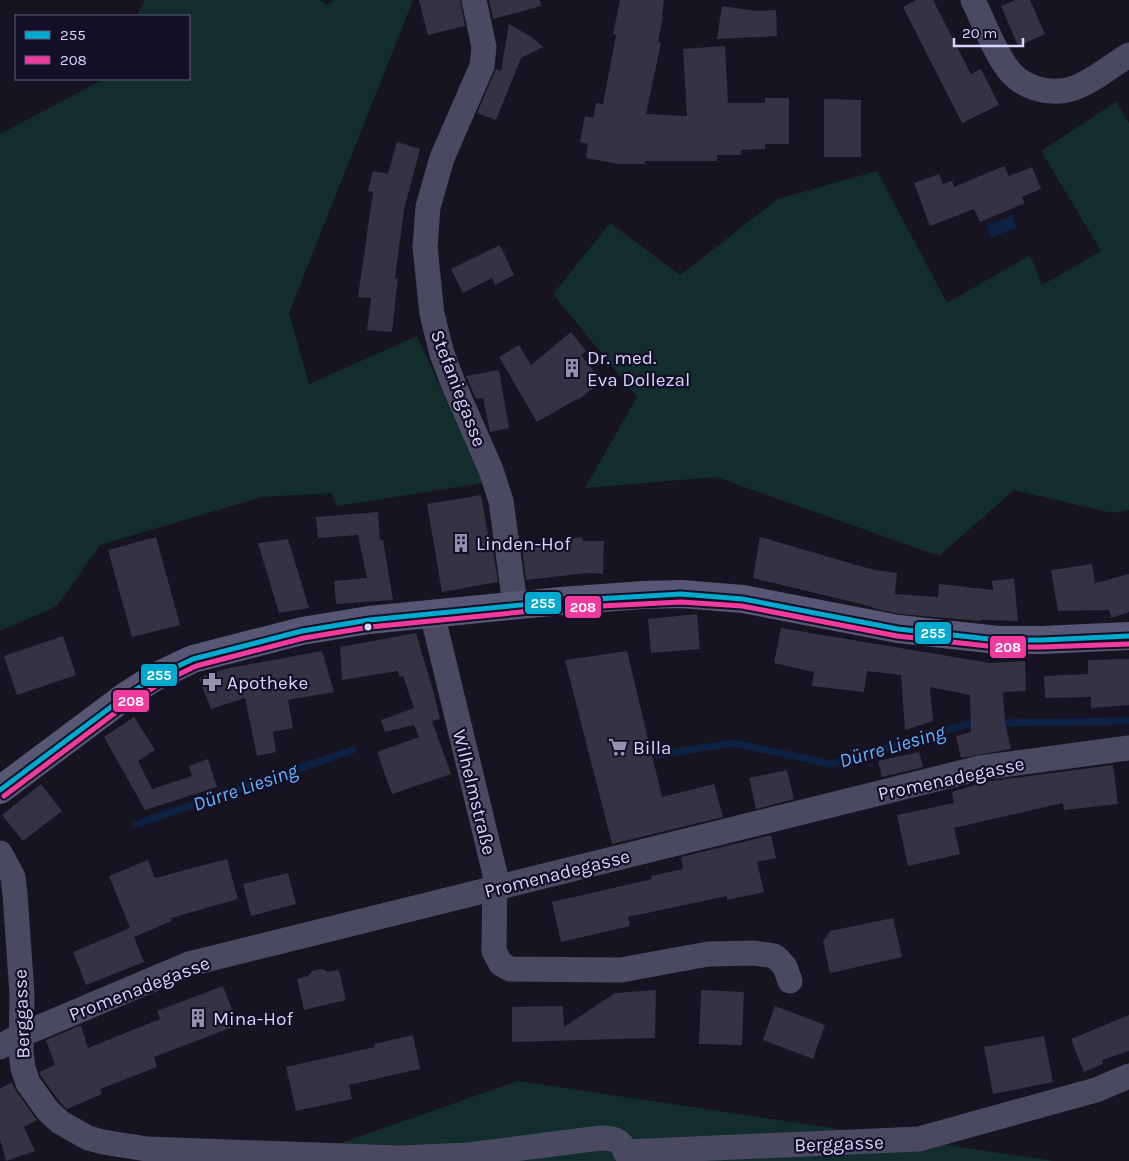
<svg xmlns="http://www.w3.org/2000/svg" width="1129" height="1161" font-family="Karla,sans-serif">
  <rect width="100%" height="100%" fill="#161421"/>
  <g fill="#132c2d">
    <path d="M145 0H320L327 5 334 0H413L289 313 309 384 417 336 484 483 337 506 331 493 262 497 100 545 57 606 0 631V134L104 79H189V16H137Z"/>
    <path d="M1116 102 1129 123V510L1112 513 1014 490 939 556 716 477 585 488 637 397 553 294 610 223 680 275 778 199 877 171 947 303 1030 255 1042 285 1101 251 1041 151Z"/>
    <path d="M518 1081 1054 1161H289Z"/>
  </g>
  <path fill="#0d2144" d="M1012 215 1017 227 991 238 986 226Z"/>
  <g fill="none" stroke-linecap="round" stroke-linejoin="round">
    <g stroke="#0d2144" stroke-width="7">
      <path d="M996 723 1129 721"/>
      <path d="M657 755 733 743 831 764 972 723H980"/>
      <path d="M137 824 353 750"/>
    </g>
  </g>
  <g fill="#343243">
    <path d="M419 0H460L465 26 428 35Z"/>
    <path d="M489 0H540L541 6 493 19Z"/>
    <path d="M620 0H664L662 17H663L658 42 661 43 646 114 687 116 683 49 725 46 728 103H765V98H789V144H765V149L741 150V155H717V161H645V164H619L586 158 588 144 580 142 585 116 593 118 596 103 603 104 616 35 613 34Z"/>
    <path d="M916 0H933L971 74 981 69 999 105 962 123 903 7Z"/>
    <path d="M1015 0H1030L1045 34 1018 46 1001 6Z"/>
    <path d="M722 6 756 11 776 10 777 36 717 39Z"/>
    <path d="M509 24 533 38 543 47 521 58 496 120 477 113 496 69 501 71Z"/>
    <path d="M824 99 861 100V157H824Z"/>
    <path d="M397 142 420 149 404 210 395 278H398L392 332 367 330 371 298 358 297 373 192 368 191 373 171 388 174Z"/>
    <path d="M1004 166 1009 176 1032 167 1041 189 1022 197 1025 203 980 222 974 209 930 226 914 183 939 174 943 184 952 181 954 187Z"/>
    <path d="M500 245 514 275 495 285 492 278 463 293 451 269Z"/>
    <path d="M571 332 586 351 581 355 602 381 578 400 577 399 537 422 499 357 519 345 531 365Z"/>
    <path d="M499 370 509 428 490 432 483 398 476 399 466 376Z"/>
    <path d="M481 495 491 551 493 550 498 582 442 592 427 504Z"/>
    <path d="M378 512 380 540H383L393 600 336 604 334 581 367 578 358 535 318 538 316 517Z"/>
    <path d="M156 537 180 625 132 637 108 550Z"/>
    <path d="M582 537 583 541H604L603 574 587 573 526 580 522 546Z"/>
    <path d="M760 537 874 570 897 573 895 594 938 597 939 584 993 590 992 581 1014 578 1018 621 981 620V621L900 614 872 608 873 607 753 578Z"/>
    <path d="M288 539 309 608 279 613 258 543Z"/>
    <path d="M1092 564 1095 583 1129 574V612L1111 618 1109 610 1058 611 1051 570Z"/>
    <path d="M697 614 700 649 651 653 648 619Z"/>
    <path d="M781 628 990 663 1025 661 1026 691 1003 692 1005 722 1011 749 961 758 956 736 971 732 970 695 930 687 933 721 905 730 901 675 867 671 864 692 812 686 814 672 774 663Z"/>
    <path d="M416 633 434 694 440 719 432 721 451 774 392 794 377 752 419 737 414 725 385 732 381 720 414 708 403 676 400 677 398 671 342 680 340 647Z"/>
    <path d="M63 636 76 675 17 695 4 656Z"/>
    <path d="M322 651 334 692 288 700 293 728 273 732 276 752 257 756 245 698 211 709 199 678 224 669Z"/>
    <path d="M627 651 662 797 714 784 723 817 612 844 565 660Z"/>
    <path d="M1129 659V705L1091 708V697L1045 698 1044 676 1088 674V660Z"/>
    <path d="M134 717 155 750 138 761 152 789 192 776 189 766 208 759 217 787 145 810 104 737Z"/>
    <path d="M919 752 923 767 882 777 878 761Z"/>
    <path d="M1113 765 1118 804 1064 810 1063 803 954 828 960 854 908 866 897 815 954 803 952 792 983 782Z"/>
    <path d="M787 770 794 799 756 809 749 778Z"/>
    <path d="M41 784 62 811 23 841 2 815Z"/>
    <path d="M771 835 776 858 757 862 764 892 727 900V896L628 917 630 926 561 942 552 902 652 879 651 876 683 869 681 857Z"/>
    <path d="M227 859 238 899 171 918 172 921 134 937 144 962 86 985 73 952 130 928 109 876 148 860 155 878Z"/>
    <path d="M288 873 296 904 251 916 243 884Z"/>
    <path d="M893 918 902 957 830 973 823 941 830 931Z"/>
    <path d="M322 969 328 972 339 970 346 1000 304 1010 297 979 308 976 312 971Z"/>
    <path d="M223 986 238 1025 154 1057 157 1067 100 1089 102 1094 67 1109 59 1101 41 1076 39 1072 55 1065 46 1040 81 1025 88 1048 160 1019 157 1011Z"/>
    <path d="M656 990 655 1038 512 1042V1007L563 1006 564 1027 615 993Z"/>
    <path d="M701 990 744 992 742 1045 699 1044Z"/>
    <path d="M775 1006 825 1025 813 1059 763 1040Z"/>
    <path d="M1129 1015V1051L1102 1060 1103 1064 1084 1072 1071 1039Z"/>
    <path d="M413 1035 420 1069 349 1085 352 1099 296 1111 286 1067 375 1047 374 1044Z"/>
    <path d="M1044 1036 1053 1082 993 1094 984 1047Z"/>
    <path d="M12 1082 16 1091 37 1120 24 1127 35 1151 6 1161 0 1139V1089Z"/>
  </g>
  <g fill="none" stroke-linecap="round" stroke-linejoin="round">
    <g stroke="#4a4962" stroke-width="25">
      <path d="M474 0 484 47 482 66 442 158 428 207 425 247 432 314 442 354 455 388 491 470 501 501 515 604"/>
      <path d="M973 0C983 21 992 46 1005 65 1020 89 1052 97 1077 87 1095 80 1112 65 1129 55"/>
      <path d="M432 613 495 874 494 951 501 964 510 969 621 970 708 954 754 953 774 956 778 959 785 967 790 981"/>
      <path d="M0 853 13 877 15 894 22 994 21 1052 23 1068 28 1083 48 1111 60 1122 88 1138 103 1142 147 1149 399 1158 468 1155 600 1138C612 1138 622 1139 625 1152L919 1139 1096 1090 1129 1076"/>
      <path d="M0 1047 21 1035 189 964 980 768 1129 748"/>
    </g>
    <path stroke="#575674" stroke-width="28" d="M0 790 127 695 157 676 193 659 302 631 369 620 561 601 643 595 681 594 743 599 898 629 998 640H1042L1129 636"/>
    <g stroke="#130f26" stroke-width="9">
      <path id="bus-1" d="M0 790 127 695 157 676 193 659 302 631 369 620 561 601 681 594 743 599 898 629 998 640H1042L1129 636"/>
    </g>
    <g stroke="#130f26" stroke-width="9">
      <path id="bus-2" d="M4 796 131 701 161 683 196 666 304 638 370 627 562 608 681 602 742 606 897 636 997 647H1042L1129 644"/>
    </g>
    <use href="#bus-1" stroke="#00a9ce" stroke-width="5"/>
    <use href="#bus-2" stroke="#f13a9d" stroke-width="5"/>
  </g>
  <defs>
    <g id="building-bare" transform="scale(1.5)"><path d="M-4-6H4V6H1V3H-1V6H-4ZM-2.5-4.3h1.7v1.8h-1.7ZM.8-4.3h1.7v1.8H.8ZM-2.5-1h1.7V.8h-1.7ZM.8-1h1.7V.8H.8Z" fill="#9591b1" stroke="#130f26" stroke-width="2.5" paint-order="stroke"/></g>
    <g id="pharmacy-bare" transform="scale(1.5)"><path d="M-2-6h4v4h4v4h-4v4h-4v-4h-4v-4h4Z" fill="#9591b1" stroke="#130f26" stroke-width="2.5" paint-order="stroke"/></g>
    <g id="supermarket-bare" transform="scale(1.5)"><path d="M-6-5.5h2.5l.6 2H6L4.5 2H-2.5L-4.4-4H-6ZM-1.5 3.2a1.3 1.3 0 1 0 .1 0ZM3 3.2a1.3 1.3 0 1 0 .1 0Z" fill="#9591b1" stroke="#130f26" stroke-width="2.5" paint-order="stroke"/></g>
  </defs>
  <g fill-rule="evenodd">
    <use href="#building-bare" x="572" y="368"/>
    <use href="#building-bare" x="461" y="543"/>
    <use href="#pharmacy-bare" x="212" y="682"/>
    <use href="#supermarket-bare" x="618" y="747"/>
    <use href="#building-bare" x="198" y="1018"/>
  </g>
  <circle fill="#d9d4ff" stroke="#130f26" stroke-width="2" cx="368" cy="627" r="4.5"/>
  <g text-anchor="middle" stroke-width="4.5" stroke-linejoin="round" paint-order="stroke">
    <g font-size="19" fill="#d9d4ff" stroke="#130f26" text-anchor="start">
      <text x="587" y="364">Dr. med.<tspan x="587" dy="22">Eva Dollezal</tspan></text>
      <text x="476" y="550">Linden-Hof</text>
      <text x="227" y="689">Apotheke</text>
      <text x="633" y="754">Billa</text>
      <text x="213" y="1025">Mina-Hof</text>
    </g>
    <g font-size="19" fill="#d9d4ff" stroke="#130f26">
      <text transform="translate(459 388) rotate(69)" y="7">Stefaniegasse</text>
      <text transform="translate(951 778) rotate(-12)" y="7">Promenadegasse</text>
      <text transform="translate(475 792) rotate(76)" y="7">Wilhelmstraße</text>
      <text transform="translate(557 873) rotate(-14)" y="7">Promenadegasse</text>
      <text transform="translate(139 988) rotate(-21)" y="7">Promenadegasse</text>
      <text transform="translate(21 1014) rotate(-92)" y="7">Berggasse</text>
      <text transform="translate(839 1143) rotate(-2)" y="7">Berggasse</text>
    </g>
    <g font-size="20" font-style="italic" fill="#62b6ff" stroke="#130f26">
      <text transform="translate(892 746) rotate(-16)" y="7">Dürre Liesing</text>
      <text transform="translate(245 787) rotate(-19)" y="7">Dürre Liesing</text>
    </g>
  </g>
  <g stroke="#130f26" stroke-width="2">
    <rect x="524" y="591" width="38" height="24" rx="5" fill="#00a9ce"/>
    <rect x="564" y="595" width="38" height="24" rx="5" fill="#f13a9d"/>
    <rect x="914" y="621" width="38" height="24" rx="5" fill="#00a9ce"/>
    <rect x="989" y="635" width="38" height="24" rx="5" fill="#f13a9d"/>
    <rect x="140" y="663" width="38" height="24" rx="5" fill="#00a9ce"/>
    <rect x="112" y="689" width="38" height="24" rx="5" fill="#f13a9d"/>
  </g>
  <g font-size="14" text-anchor="middle" font-weight="bold" fill="#fff">
    <text x="543" y="608">255</text>
    <text x="583" y="612">208</text>
    <text x="933" y="638">255</text>
    <text x="1008" y="652">208</text>
    <text x="159" y="680">255</text>
    <text x="131" y="706">208</text>
  </g>
  <rect x="15" y="15" width="175" height="65" fill="#130f26" stroke="#625e7d"/>
  <rect x="25" y="31" width="25" height="8" fill="#00a9ce" stroke="#625e7d"/>
  <text x="60" y="40" font-size="15" fill="#d9d4ff">255</text>
  <rect x="25" y="56" width="25" height="8" fill="#f13a9d" stroke="#625e7d"/>
  <text x="60" y="65" font-size="15" fill="#d9d4ff">208</text>
  <path d="M954 38v8h69v-8" fill="none" stroke="#d9d4ff" stroke-width="2.5"/>
  <text x="962" y="38" font-size="15" fill="#d9d4ff" stroke="#130f26" stroke-width="4" paint-order="stroke">20 m</text>
</svg>
